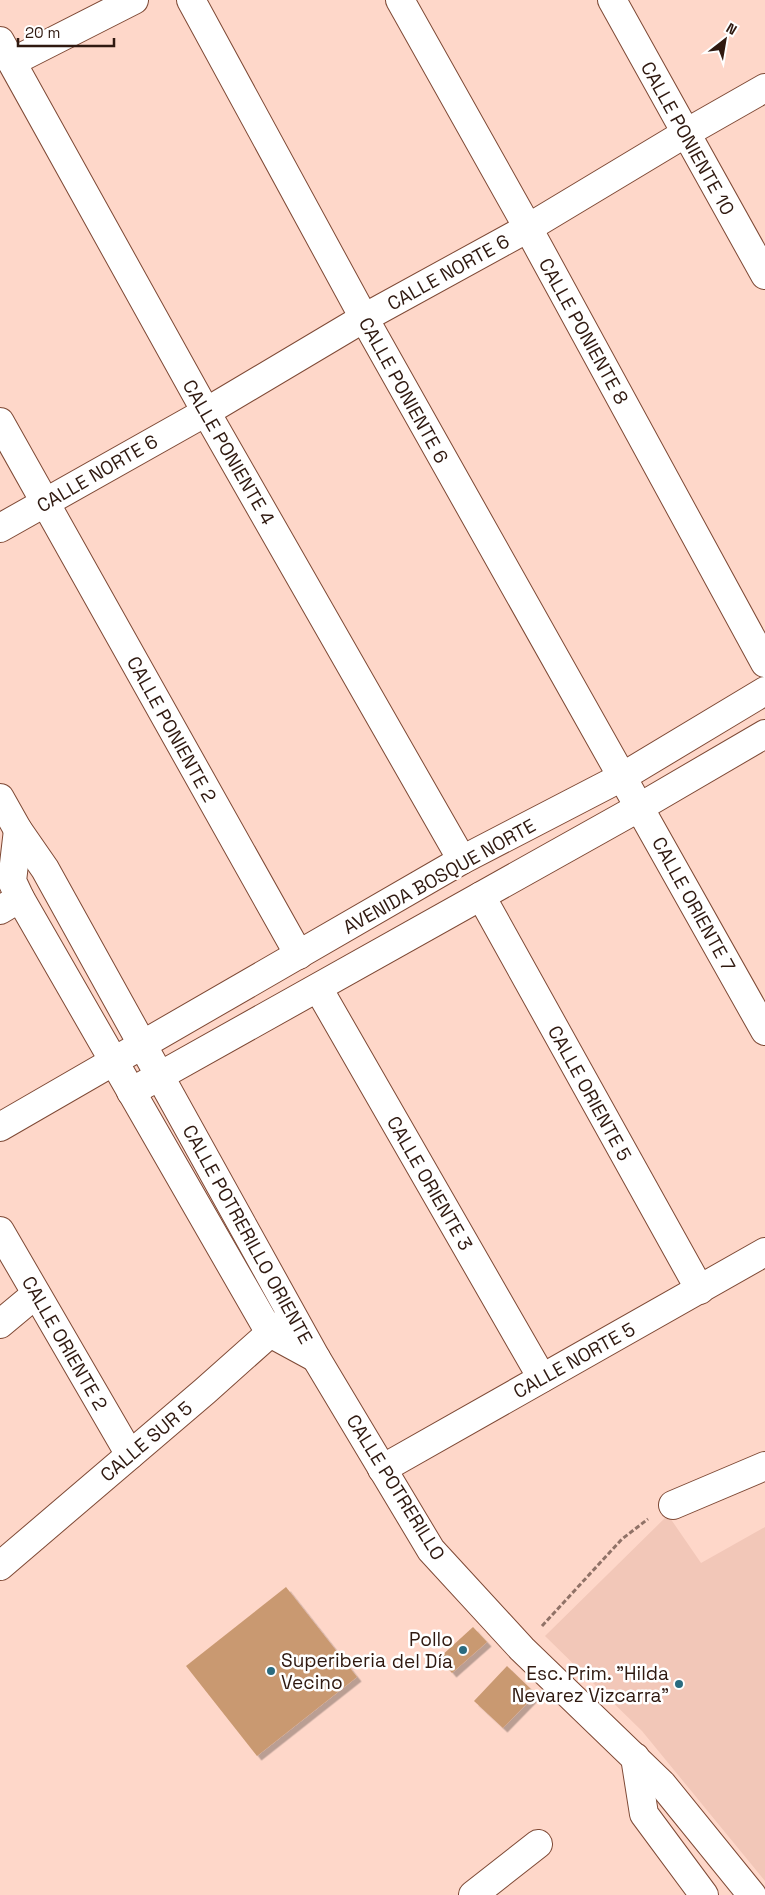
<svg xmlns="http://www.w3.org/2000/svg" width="765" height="1895" font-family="'Space Grotesk',sans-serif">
  <defs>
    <filter id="shadow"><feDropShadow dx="4.5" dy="4.5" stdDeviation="0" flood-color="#0004"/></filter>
  </defs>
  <rect width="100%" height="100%" fill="#fed7c9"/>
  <path fill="#f2c7b8" d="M668 1515 701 1563 765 1527V1881L642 1731 545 1636Z"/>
  <g fill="#c99971" filter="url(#shadow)">
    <path d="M286 1587 357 1677 257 1756 186 1666Z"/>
    <path d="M473 1627 487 1642 452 1673 439 1658Z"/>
    <path d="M507 1666 536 1694 503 1728 474 1701Z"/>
  </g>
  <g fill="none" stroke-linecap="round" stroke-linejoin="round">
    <g stroke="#7e4935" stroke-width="30">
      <g id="minor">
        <path d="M191 0 364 318 765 1031"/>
        <path d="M400 0 528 228 765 663"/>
        <path d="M612 0 765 275"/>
        <path d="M0 41 206 412 462 860"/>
        <path d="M12 62 134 0"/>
        <path d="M0 422 299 955"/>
        <path d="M0 528 206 412 364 318 528 228 686 133 765 88"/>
        <path d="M0 798 18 830 45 869 316 1358 431 1550 522 1649 662 1784 752 1895"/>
        <path d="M18 830 12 881 20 898 270 1333 316 1358"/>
        <path d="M481 896 700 1290"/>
        <path d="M0 910 20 898"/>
        <path d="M318 988 542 1378"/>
        <path d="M131 1092 640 807 765 734"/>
        <path d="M0 1127 462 860 622 777 765 691"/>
        <path d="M0 1231 130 1455"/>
        <path d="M0 1324 36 1294"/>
        <path d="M382 1469 765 1252"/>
        <path d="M673 1505 765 1466"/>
        <path d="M0 1566 205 1391 270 1333 284 1323"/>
        <path d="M635 1757 644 1814 704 1895"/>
        <path d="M473 1895 538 1844"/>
      </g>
    </g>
    <path stroke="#907267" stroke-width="3" stroke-dasharray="5 2.5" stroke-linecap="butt" d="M542 1626 622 1539 648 1519"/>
    <use href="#minor" stroke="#fff" stroke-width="28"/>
  </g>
  <g fill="#2a6b7f" stroke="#fff" stroke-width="2">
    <circle cx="463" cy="1650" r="5"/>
    <circle cx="271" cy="1671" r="5"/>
    <circle cx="679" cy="1684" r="5"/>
  </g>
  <g text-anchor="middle" stroke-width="5" stroke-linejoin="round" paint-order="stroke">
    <g font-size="19" fill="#2f1910" stroke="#fff">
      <text transform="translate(688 138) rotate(61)" y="7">CALLE PONIENTE 10</text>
      <text transform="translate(448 272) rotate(-29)" y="7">CALLE NORTE 6</text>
      <text transform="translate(584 331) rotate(61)" y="7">CALLE PONIENTE 8</text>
      <text transform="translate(404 390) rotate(61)" y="7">CALLE PONIENTE 6</text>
      <text transform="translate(229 452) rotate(60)" y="7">CALLE PONIENTE 4</text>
      <text transform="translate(97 473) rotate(-30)" y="7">CALLE NORTE 6</text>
      <text transform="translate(172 729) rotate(61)" y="7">CALLE PONIENTE 2</text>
      <text transform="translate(439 876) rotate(-29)" y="7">AVENIDA BOSQUE NORTE</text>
      <text transform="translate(694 904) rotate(61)" y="7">CALLE ORIENTE 7</text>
      <text transform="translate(590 1093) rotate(61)" y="7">CALLE ORIENTE 5</text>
      <text transform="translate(430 1183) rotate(60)" y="7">CALLE ORIENTE 3</text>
      <text transform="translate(248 1234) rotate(61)" y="7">CALLE POTRERILLO ORIENTE</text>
      <text transform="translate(65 1343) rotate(60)" y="7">CALLE ORIENTE 2</text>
      <text transform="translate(574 1360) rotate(-29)" y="7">CALLE NORTE 5</text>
      <text transform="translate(146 1441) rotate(-40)" y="7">CALLE SUR 5</text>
      <text transform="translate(396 1487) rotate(58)" y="7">CALLE POTRERILLO</text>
    </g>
    <g font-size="19" fill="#2f1910" stroke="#fff" text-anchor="end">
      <text x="453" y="1646">Pollo<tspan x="453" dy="22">del Día</tspan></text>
      <text x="281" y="1667" text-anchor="start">Superiberia<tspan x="281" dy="22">Vecino</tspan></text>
      <text x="669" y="1680">Esc. Prim. "Hilda<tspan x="669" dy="22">Nevarez Vizcarra"</tspan></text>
    </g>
  </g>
  <g transform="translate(725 40) rotate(31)" stroke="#ffffff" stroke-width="4" paint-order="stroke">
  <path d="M0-4L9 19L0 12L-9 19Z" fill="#2f1910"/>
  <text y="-8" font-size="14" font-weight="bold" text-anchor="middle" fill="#2f1910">N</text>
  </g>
  <path d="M18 38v8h96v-8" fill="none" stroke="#2f1910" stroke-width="2.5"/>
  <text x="25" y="38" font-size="15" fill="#2f1910" stroke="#ffffff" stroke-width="4" paint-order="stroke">20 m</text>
</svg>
